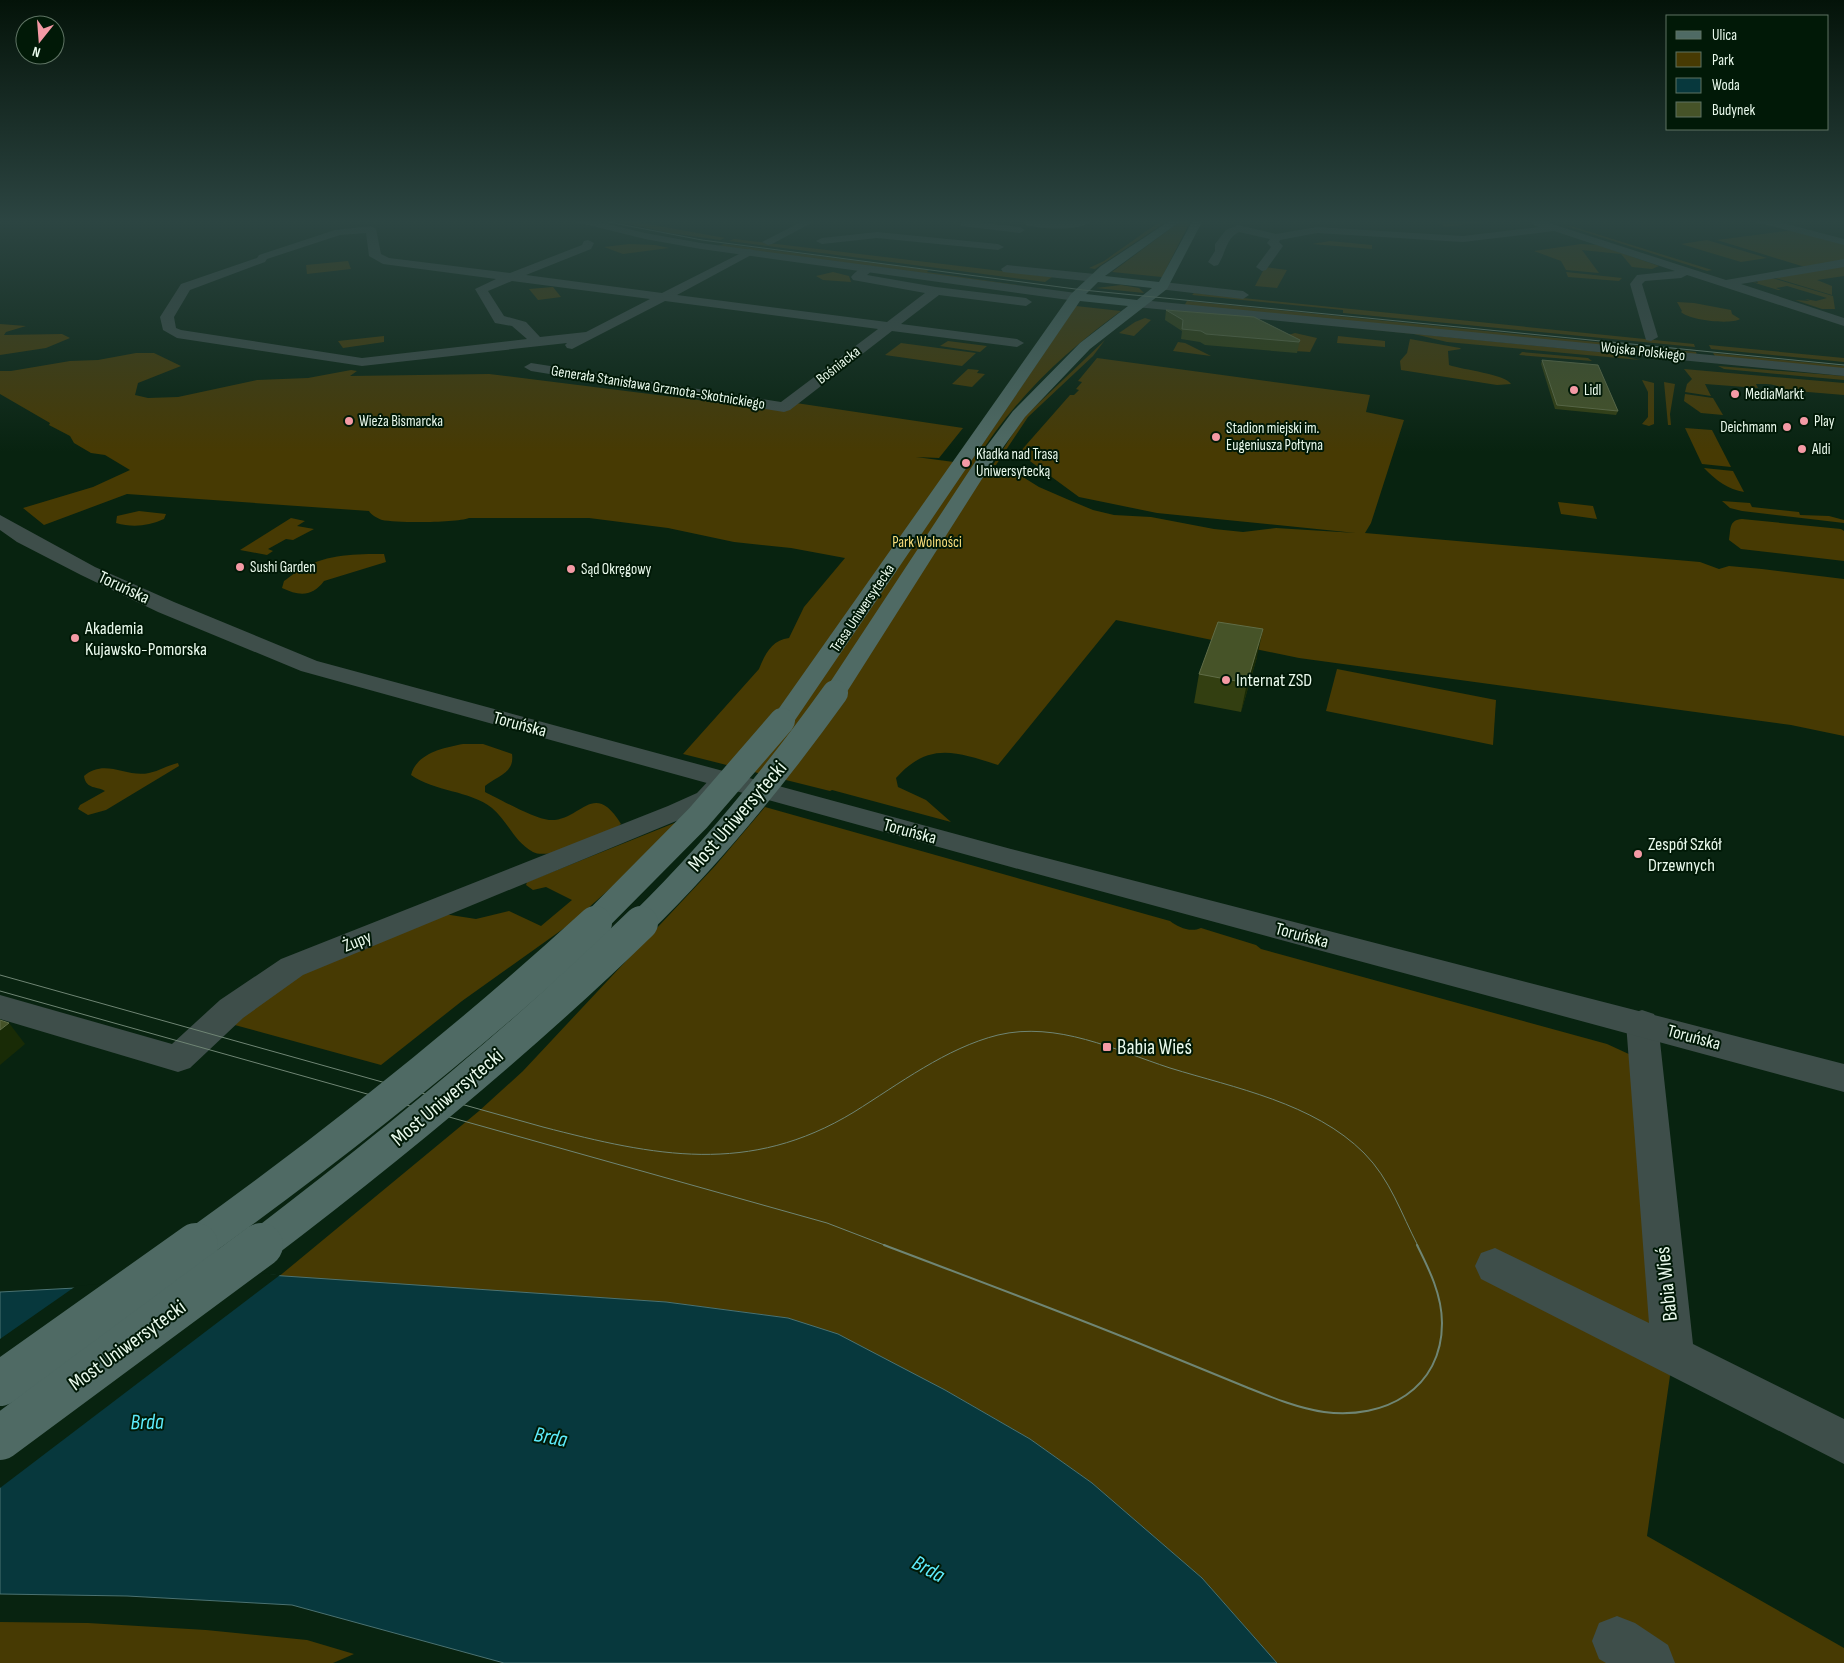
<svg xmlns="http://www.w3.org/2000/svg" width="1844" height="1663" font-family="'Sofia Sans Condensed',sans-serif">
  <rect width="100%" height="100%" fill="#082310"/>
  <g fill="#473a03">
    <path d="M609 220H626L725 238 720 240 670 233Z"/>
    <path d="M1162 220H1169L1095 269 1089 268 1104 261Z"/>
    <path d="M1182 220H1191L1162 277 1112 272Z"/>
    <path d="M1436 220H1489L1493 221 1445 227Z"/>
    <path d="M1566 226H1571L1712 270 1707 271Z"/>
    <path d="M1794 230 1844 242V276L1817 280 1832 286V295L1772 277 1808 268 1717 240Z"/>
    <path d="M734 239 1052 277 1045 282 729 241Z"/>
    <path d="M1707 240 1767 258 1741 262 1681 244Z"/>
    <path d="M1330 241 1372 245V249L1312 244Z"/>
    <path d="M629 244 655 245 669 248 623 254 604 247Z"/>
    <path d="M724 244 929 270 927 272 1038 288 718 246Z"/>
    <path d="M1581 244 1598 245 1659 266 1652 269 1632 267 1621 254 1582 250 1599 273 1566 270 1561 261 1534 251Z"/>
    <path d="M348 261 351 269 307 274 306 265Z"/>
    <path d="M1265 267 1287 270 1277 288 1255 286Z"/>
    <path d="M833 272 849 276 851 282 823 280 816 276Z"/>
    <path d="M1566 272 1622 278 1619 281 1568 277Z"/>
    <path d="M1769 277 1833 296 1835 309H1822L1795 300 1810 301 1805 299 1816 301 1827 298 1787 286 1776 288 1781 290H1778L1752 282 1758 283 1757 281Z"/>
    <path d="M1121 285 1139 288 1144 293 1096 288Z"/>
    <path d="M553 287 561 297 538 300 529 289Z"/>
    <path d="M1194 293 1694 344 1695 347 1343 313V310L1192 295Z"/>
    <path d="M1187 301 1696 352 1697 355 1184 306Z"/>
    <path d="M1677 302 1694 303 1731 310 1732 314 1740 319C1730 325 1689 320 1681 312L1682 311Z"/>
    <path d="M1076 306 1121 311C1064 352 1010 403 974 464L1010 469 1039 487 1069 500 1093 510 1114 515 1151 517 1214 529 1243 532 1276 528 1356 533 1157 513 1079 497 1019 453 1070 395H1074L1079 390 1076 389 1082 382 1078 381 1097 358 1370 395 1366 412 1404 420 1371 523 1365 533 1700 562 1719 569 1729 566 1762 569 1844 579V736L1791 725 1299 658 1116 620 998 765C957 752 929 741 896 778L898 787 926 800 951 822 832 790 830 791 683 754 759 669C765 654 772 640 789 638L804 607 845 558 791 548 734 542 668 528 589 518H469C456 523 396 523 382 520 377 518 371 515 369 511L127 494 44 525 23 508 93 487 130 470 105 455 91 453 74 443 70 436 49 425 50 423 0 394V371H11L70 361 98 360 136 353H154L181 366 138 383 135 395 148 398 178 397 257 380 308 378 351 370 357 371 350 376 489 374 779 410 796 403 963 428 939 458 916 457 969 464Z"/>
    <path d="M1145 318 1151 320 1134 336 1119 333 1135 322Z"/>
    <path d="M0 324 26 326 6 332 4 335 62 334 70 338 46 348 0 355Z"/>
    <path d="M1345 327 1611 353 1640 360 1447 342 1414 334Z"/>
    <path d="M1295 333 1317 338 1310 352 1280 350 1288 335Z"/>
    <path d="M384 336V342L343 348 338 341Z"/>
    <path d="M1338 336 1385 341V347L1337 343Z"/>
    <path d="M1410 339 1460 348 1461 349 1448 351 1449 365C1463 370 1505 374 1511 384L1497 385 1401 370 1400 361 1407 353Z"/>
    <path d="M1105 340 1093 356 1028 417 996 465H993L1023 418Z"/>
    <path d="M948 341 987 346 980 352 940 346Z"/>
    <path d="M1178 342 1185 343 1211 356 1173 351Z"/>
    <path d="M901 343 976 353 962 366 885 355Z"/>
    <path d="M1709 345 1844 358V362L1711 349Z"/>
    <path d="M1522 352 1588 358 1592 361 1519 355Z"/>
    <path d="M1713 353 1844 366V369L1715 356Z"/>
    <path d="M1718 366 1844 376V380L1724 369Z"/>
    <path d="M968 369 979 370 977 373 985 374 972 387 952 384Z"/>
    <path d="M1684 369 1844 383V395L1784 390C1777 383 1764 384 1756 384L1758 388 1705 384 1711 396 1685 392 1687 384 1692 379Z"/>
    <path d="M1642 380 1654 383V424L1649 426 1642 424 1648 417V392Z"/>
    <path d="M1664 382 1675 384 1670 414 1671 425H1668Z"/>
    <path d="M1685 394 1713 398 1723 415 1701 413 1684 401Z"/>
    <path d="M1685 428 1712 430 1731 467 1702 464Z"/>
    <path d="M1704 468 1733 471 1744 492C1729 490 1714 479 1704 468Z"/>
    <path d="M1722 501 1750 503 1752 507 1799 512 1800 515 1829 516 1844 520V523L1742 511 1730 508Z"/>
    <path d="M1558 502 1593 506 1597 519 1561 514Z"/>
    <path d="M139 511 166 514 164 519C148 526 133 528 116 523L117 516Z"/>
    <path d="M291 518 305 521 297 526 314 529 293 540 286 539 268 549 273 551 267 555 240 550Z"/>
    <path d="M1742 519 1841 529 1844 531V561L1741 549 1729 540C1731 528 1729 520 1742 519Z"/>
    <path d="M384 554 386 562 324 581C312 597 299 596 282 588L284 581C290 577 296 571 303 568 328 554 356 554 384 554Z"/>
    <path d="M1337 669 1496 700 1493 745 1326 711Z"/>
    <path d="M463 744H483L512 754C515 773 497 776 485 786V792C499 799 535 819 549 820 581 822 593 778 621 824 608 835 549 861 533 852 514 842 507 820 492 808 469 790 435 792 411 775 417 753 443 748 463 744Z"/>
    <path d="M178 763 179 766 106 810 88 815 78 809 80 805 105 791C98 786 86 790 84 776 105 758 126 778 149 773 159 771 168 765 178 763Z"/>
    <path d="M765 807 1170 921C1178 927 1190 933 1201 928L1256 945 1261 949 1607 1044 1644 1061 1673 1355 1647 1536 1844 1648V1663H1277L1202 1578 1092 1483 1030 1439 945 1390 788 1318 666 1302 277 1278 479 1111 523 1071 715 866Z"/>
    <path d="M677 822 621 879 570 924 462 1001 381 1065 231 1024 298 974 444 914 476 919 509 911 541 926 572 900 546 887 533 890 526 885 527 882Z"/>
    <path d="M0 1622 88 1623 206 1630 307 1640 354 1654 333 1663H0Z"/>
  </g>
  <path fill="#07383d" stroke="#4b7272" d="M240 1273 666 1302 788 1318 838 1334 945 1390 1030 1439 1092 1483 1202 1578 1277 1663H504L292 1605 127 1596 0 1594V1292L94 1287Z"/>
  <path fill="#082310" d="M239 1271 280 1275 0 1488V1339L76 1286Z"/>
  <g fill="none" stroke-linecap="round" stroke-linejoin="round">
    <g fill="#3e4e4a" fill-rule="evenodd">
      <path d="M805 220H817L772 244 768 245 762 242Z"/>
      <path d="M1030 220 1054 222 1091 220C1084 232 1040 229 1026 225V221Z"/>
      <path d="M1532 220H1540L1726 280 1844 259V267L1741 284 1844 318V326L1687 275 1681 278 1645 281 1642 284 1658 337 1651 341 1646 340 1630 284 1637 275 1675 271 1554 231 1463 242 1317 233 1280 240 1279 242 1283 246 1266 270 1262 271 1256 267 1271 247 1267 243 1270 239 1239 232C1226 238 1226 253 1218 265L1214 266 1208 262 1215 251V244L1226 230 1238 225 1276 234 1317 227 1463 236 1539 227 1532 224Z"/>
      <path d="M1755 220H1771L1844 239V245L1756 222Z"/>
      <path d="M965 221 1020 227 1025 230 1020 233 961 226V222Z"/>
      <path d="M371 226 376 229 381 254 389 258 510 273 582 245 584 241 588 240 594 243 591 249 526 275 662 293 749 249 753 250V254L677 295 887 322 925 293 853 280 851 277C856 271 864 264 872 266L874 269 867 275 936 287 1026 298 1032 302 1026 306 939 295 901 324 1017 339 1024 343 1017 347 892 331 790 410 784 412 531 371 524 367 531 363 781 402 878 329 665 301 572 349 567 348 565 345 567 343 362 366 177 338 163 330 160 317 181 284 257 258 259 255 335 230ZM366 233 369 256 383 264 496 279 475 289 495 323 512 326 527 339 362 358 181 330 176 328 174 317 190 290 265 262 267 259 340 235ZM512 281 650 299 586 332 540 337 526 322 504 316 488 291Z"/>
      <path d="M877 232 998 244 1004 247 998 250 877 238 822 244 816 241 822 238Z"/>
      <path d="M721 775 730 777 734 783 715 805 303 975 243 1018 190 1068 178 1072 0 1019V995L172 1044 220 1000 281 959 668 806 697 793 712 777Z"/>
      <path d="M1642 1010 1654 1014 1658 1023 1693 1344 1844 1419V1464L1481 1279 1475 1266 1481 1253 1495 1248 1649 1323 1626 1023 1630 1014Z"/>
      <path d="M1617 1616 1635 1623 1668 1645 1675 1663H1606L1599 1659 1592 1641 1599 1623Z"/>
    </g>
    <g fill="#3e4e4a" fill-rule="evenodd">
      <path d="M575 220H591L645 233 701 243 1076 293 1082 297 1076 301 701 249 645 239 576 222Z"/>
      <path d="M1007 265 1095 274 1101 278 1095 282 1003 272 1001 269Z"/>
      <path d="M1163 282 1243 291 1249 295 1243 299 1159 289 1157 286 1159 283Z"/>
      <path d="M1141 300 1844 368V376L1136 307 1135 304 1136 301Z"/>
      <path d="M0 515 95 567 174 602 317 661 1011 849 1844 1064V1092L1011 867 301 671 158 612 81 575 17 542 0 530Z"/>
    </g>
    <path fill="#4f6a64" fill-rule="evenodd" d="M1171 220H1182L1105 276 1159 282 1193 220H1203L1167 289 1090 349 1025 417 994 460 843 698 835 700 827 698 823 693 977 459 1013 411 1080 343 1128 306 1080 301 791 726 782 728 773 726 770 721 1071 294 1101 266ZM1098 282 1152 288 1137 300 1086 294Z"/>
    <g stroke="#6f8574" stroke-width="1">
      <path d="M598 220 702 240 1083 290 1844 365"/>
      <path d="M0 975 543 1127C655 1156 749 1176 854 1112 899 1084 946 1048 998 1035 1057 1021 1115 1050 1170 1068 1235 1088 1314 1103 1364 1153 1390 1179 1401 1213 1418 1246"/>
      <path d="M0 991 827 1223 887 1246"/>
    </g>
    <path stroke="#6f8574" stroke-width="2" d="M884 1245C976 1280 1068 1314 1158 1351 1188 1363 1217 1375 1246 1387 1271 1397 1297 1408 1324 1412 1385 1420 1442 1389 1442 1323 1442 1295 1429 1269 1417 1245"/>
    <g stroke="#4f6a64" stroke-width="26">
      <path d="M593 924 698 818 782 721"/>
      <path d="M640 924C713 853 776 775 835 693"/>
    </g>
    <g stroke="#4f6a64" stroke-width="34">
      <path d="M194 1246C334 1146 468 1039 595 923"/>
      <path d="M260 1246C393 1145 522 1039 641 923"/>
    </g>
    <g stroke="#4f6a64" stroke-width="44">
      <path d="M0 1384 196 1245"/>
      <path d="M0 1438 261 1245"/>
    </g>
  </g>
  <g fill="#333f11">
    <path d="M1166 310 1300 340 1297 353 1205 345 1200 342 1181 339 1182 331 1165 320Z"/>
    <path d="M1542 360 1618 411 1616 415 1555 409 1541 364Z"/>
    <path d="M1257 657 1241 712 1194 703 1199 674Z"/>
  </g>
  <g fill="#192b06">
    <path d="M1263 629 1257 657 1241 712 1247 683Z"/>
    <path d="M9 1023 25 1044 0 1065V1030Z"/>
  </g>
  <g fill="#465328" stroke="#606d47">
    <path d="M1166 310 1254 317 1300 340 1299 342 1206 334 1201 331 1182 329 1183 320Z"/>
    <path d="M1542 360 1598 365 1618 411 1557 405Z"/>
    <path d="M1218 622 1263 629 1247 683 1199 674Z"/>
    <path d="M0 1020 9 1023 0 1030Z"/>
  </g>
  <linearGradient id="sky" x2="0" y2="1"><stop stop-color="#041309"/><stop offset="0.49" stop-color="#2c4542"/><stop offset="1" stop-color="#2c4542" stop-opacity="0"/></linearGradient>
  <rect width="1844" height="452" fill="url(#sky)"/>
  <g fill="#f49aa5" stroke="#011907" stroke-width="2">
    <circle cx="1574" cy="390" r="5"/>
    <circle cx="1735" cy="394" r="5"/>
    <circle cx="349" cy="421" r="5"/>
    <circle cx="1804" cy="421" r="5"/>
    <circle cx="1787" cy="427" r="5"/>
    <circle cx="1216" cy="437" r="5"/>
    <circle cx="1802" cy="449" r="5"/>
    <circle cx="966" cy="463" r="5"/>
    <circle cx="240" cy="567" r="5"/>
    <circle cx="571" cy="569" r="5"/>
    <circle cx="75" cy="638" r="5"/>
    <circle cx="1226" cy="680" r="5"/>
    <circle cx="1638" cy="854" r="5"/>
    <rect x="1102" y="1042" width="10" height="10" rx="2.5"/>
  </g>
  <g text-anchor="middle" stroke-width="4" stroke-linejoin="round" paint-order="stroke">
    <g font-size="15" fill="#e9f9ec" stroke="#011907">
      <text transform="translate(1643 351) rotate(6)" y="5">Wojska Polskiego</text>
      <text transform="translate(838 365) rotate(-38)" y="5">Bośniacka</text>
      <text transform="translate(658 387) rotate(9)" y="5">Generała Stanisława Grzmota-Skotnickiego</text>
      <text transform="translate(862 608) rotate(-56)" y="5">Trasa Uniwersytecka</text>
    </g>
    <g font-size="15" fill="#e9f9ec" stroke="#011907" text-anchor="start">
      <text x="1584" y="395">Lidl</text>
      <text x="1745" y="399">MediaMarkt</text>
      <text x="359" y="426">Wieża Bismarcka</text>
      <text x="1814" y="426">Play</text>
      <text x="1777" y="432" text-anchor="end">Deichmann</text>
      <text x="1226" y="433">Stadion miejski im.<tspan x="1226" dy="17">Eugeniusza Połtyna</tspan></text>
      <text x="1812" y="454">Aldi</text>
      <text x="976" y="459">Kładka nad Trasą<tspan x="976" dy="17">Uniwersytecką</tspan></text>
      <text x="250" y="572">Sushi Garden</text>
      <text x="581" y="574">Sąd Okręgowy</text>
    </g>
    <g font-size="15" fill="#f9df7c" stroke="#011907">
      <text x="927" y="547">Park Wolności</text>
    </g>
    <g font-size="18" fill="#e9f9ec" stroke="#011907">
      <text transform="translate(124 587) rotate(25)" y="6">Toruńska</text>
      <text transform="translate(520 724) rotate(15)" y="6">Toruńska</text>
      <text transform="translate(910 831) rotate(15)" y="6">Toruńska</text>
      <text transform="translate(1302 935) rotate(15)" y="6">Toruńska</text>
      <text transform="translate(357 941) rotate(-22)" y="6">Żupy</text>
      <text transform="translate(1694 1037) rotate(15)" y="6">Toruńska</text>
    </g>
    <g font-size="18" fill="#e9f9ec" stroke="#011907" text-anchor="start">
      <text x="85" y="634">Akademia<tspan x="85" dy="21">Kujawsko-Pomorska</tspan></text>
      <text x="1236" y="686">Internat ZSD</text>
      <text x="1648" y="850">Zespół Szkół<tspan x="1648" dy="21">Drzewnych</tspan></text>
    </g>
    <g font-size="21" fill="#e9f9ec" stroke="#011907">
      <text transform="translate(737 816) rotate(-49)" y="7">Most Uniwersytecki</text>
      <text transform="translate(447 1097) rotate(-40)" y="7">Most Uniwersytecki</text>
      <text transform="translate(1666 1284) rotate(-96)" y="7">Babia Wieś</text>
      <text transform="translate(127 1345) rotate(-36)" y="7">Most Uniwersytecki</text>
    </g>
    <g font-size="21" fill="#e9f9ec" stroke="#011907" text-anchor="start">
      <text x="1117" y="1054">Babia Wieś</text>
    </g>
    <g font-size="22" font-style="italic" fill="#5decfc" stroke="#011907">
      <text transform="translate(147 1421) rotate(-1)" y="8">Brda</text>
      <text transform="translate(551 1436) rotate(11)" y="8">Brda</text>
      <text transform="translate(929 1568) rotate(28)" y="8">Brda</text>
    </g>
  </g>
  <rect x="1666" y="15" width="162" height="115" fill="#011907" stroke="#5e7363"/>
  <rect x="1676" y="31" width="25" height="8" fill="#4f6a64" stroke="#5e7363"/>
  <text x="1712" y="40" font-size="15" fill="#e9f9ec">Ulica</text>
  <rect x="1676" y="52" width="25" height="15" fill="#473a03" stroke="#5e7363"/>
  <text x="1712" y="65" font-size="15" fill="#e9f9ec">Park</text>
  <rect x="1676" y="78" width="25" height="15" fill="#07383d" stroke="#5e7363"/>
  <text x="1712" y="90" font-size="15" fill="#e9f9ec">Woda</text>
  <rect x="1676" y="102" width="25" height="15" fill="#465328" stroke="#5e7363"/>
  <text x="1712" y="115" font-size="15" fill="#e9f9ec">Budynek</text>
  <g transform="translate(40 40) rotate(197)"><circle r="24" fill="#011907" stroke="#5e7363"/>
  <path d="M0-4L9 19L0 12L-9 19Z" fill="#f49aa5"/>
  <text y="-8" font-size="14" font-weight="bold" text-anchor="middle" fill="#e9f9ec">N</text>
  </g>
</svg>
